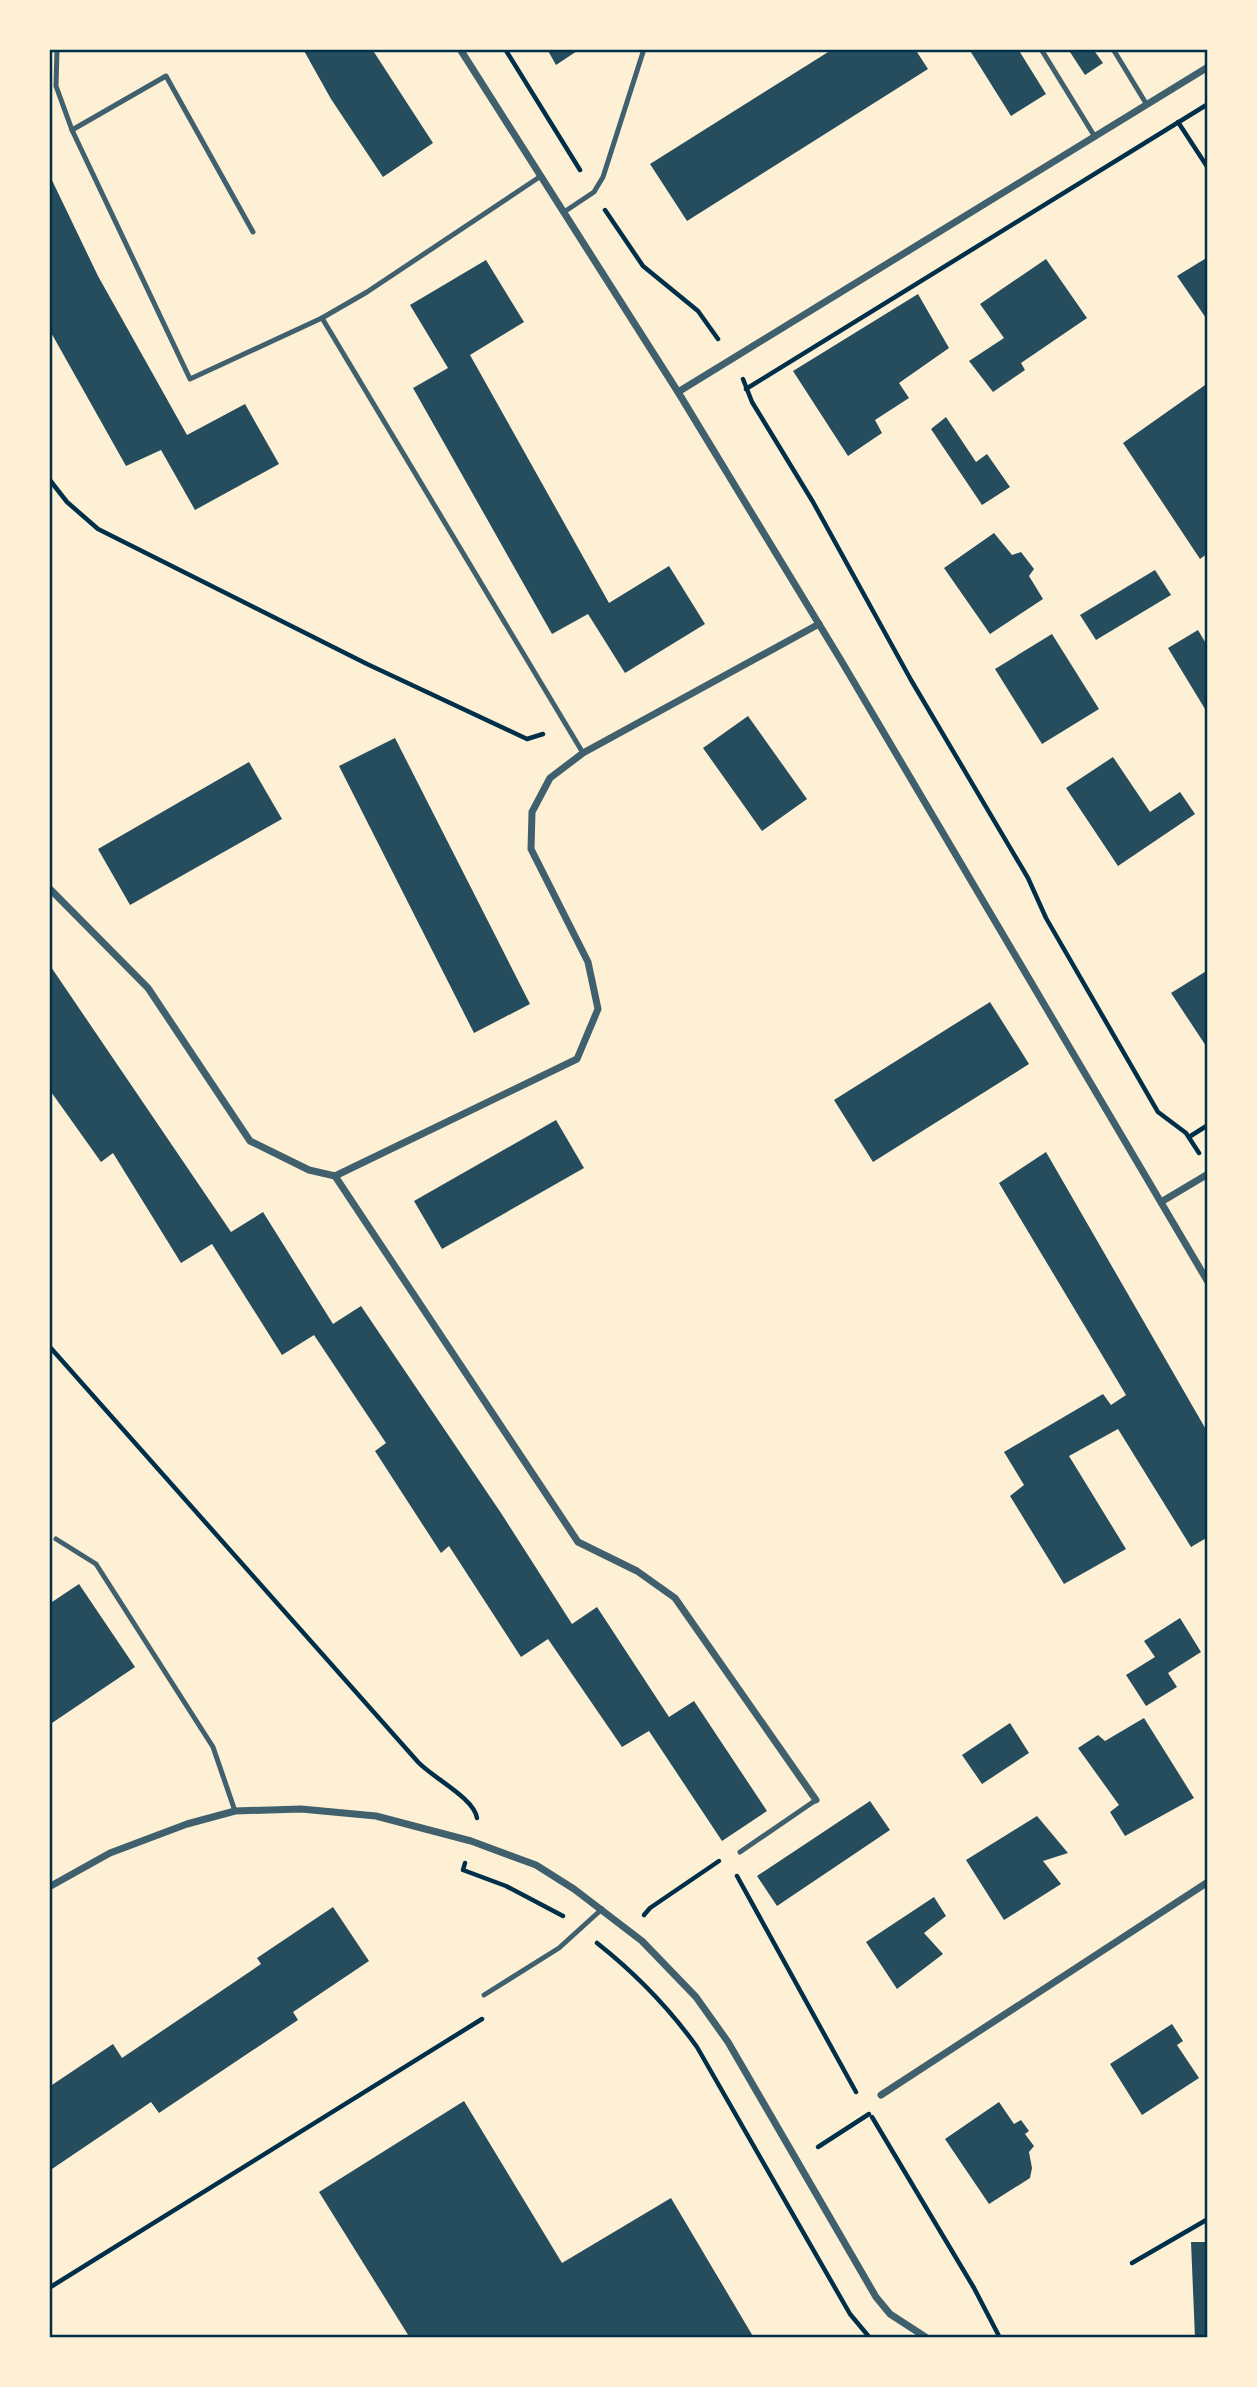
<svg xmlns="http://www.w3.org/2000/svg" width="1257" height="2387" font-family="Karla,sans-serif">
  <rect width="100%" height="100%" fill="#fdf0d5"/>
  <g fill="#264d5e">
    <path d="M303 49H372L433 143 383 177 331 99Z"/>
    <path d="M547 49H580L556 65Z"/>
    <path d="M833 49H915L928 69 687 221 650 164Z"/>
    <path d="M969 49H1018L1046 94 1011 116Z"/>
    <path d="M1068 49H1093L1103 63 1085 75Z"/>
    <path d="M49 174 98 276 187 435 245 404 279 464 195 510 161 450 126 466 49 329Z"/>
    <path d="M1208 257V321L1177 276Z"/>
    <path d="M1046 259 1087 318 1021 363 1025 370 993 392 969 361 1004 338 980 304Z"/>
    <path d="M486 260 524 322 470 355 609 603 669 566 705 624 625 673 588 614 552 634 413 388 448 368 410 305Z"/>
    <path d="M918 294 949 348 899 383 909 398 875 420 882 433 848 456 793 371Z"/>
    <path d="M1208 383V553L1200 559 1123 443Z"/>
    <path d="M946 417 976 462 987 454 1010 487 982 505 931 429Z"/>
    <path d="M994 533 1012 555 1021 552 1034 569 1029 576 1043 599 990 634 944 568Z"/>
    <path d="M1155 570 1171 595 1096 640 1080 615Z"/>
    <path d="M1198 630 1208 647V714L1168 648Z"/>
    <path d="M1052 634 1099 709 1042 744 995 669Z"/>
    <path d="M748 716 807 799 762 831 703 748Z"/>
    <path d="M395 738 530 1004 474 1033 339 766Z"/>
    <path d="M1113 757 1150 812 1180 792 1195 814 1118 866 1066 788Z"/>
    <path d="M249 762 282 819 130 905 98 849Z"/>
    <path d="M49 964 231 1232 263 1212 333 1324 361 1306 501 1513 572 1624 597 1607 669 1717 694 1701 767 1811 722 1841 649 1731 622 1747 548 1639 521 1657 449 1546 441 1553 375 1451 386 1443 314 1335 282 1355 212 1244 181 1263 113 1153 101 1162 49 1089Z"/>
    <path d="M1208 970V1044L1206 1046 1171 993Z"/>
    <path d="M990 1002 1029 1064 873 1162 834 1100Z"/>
    <path d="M556 1120 584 1168 442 1249 414 1201Z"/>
    <path d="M1046 1152 1208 1433V1537L1191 1547 1118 1429 1069 1456 1126 1549 1064 1584 1010 1496 1024 1485 1004 1452 1103 1394 1111 1405 1126 1395 999 1183Z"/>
    <path d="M79 1584 135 1667 49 1725V1604Z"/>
    <path d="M1180 1618 1201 1652 1168 1673 1177 1687 1146 1706 1126 1675 1155 1657 1144 1641Z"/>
    <path d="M1144 1718 1194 1798 1125 1836 1110 1812 1119 1805 1078 1748 1098 1735 1105 1741Z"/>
    <path d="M1010 1723 1029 1753 982 1784 962 1755Z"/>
    <path d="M870 1801 890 1830 777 1906 757 1876Z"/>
    <path d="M1037 1816 1068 1853 1043 1861 1061 1884 1004 1920 966 1860Z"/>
    <path d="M934 1897 946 1916 924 1933 943 1954 897 1989 866 1942Z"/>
    <path d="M333 1907 369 1961 293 2012 298 2020 159 2113 151 2102 49 2171V2087L113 2044 122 2058 261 1964 257 1958Z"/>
    <path d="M1172 2024 1183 2041 1177 2045 1199 2078 1142 2115 1110 2064Z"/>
    <path d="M464 2101 562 2263 671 2198 754 2338H410L319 2192Z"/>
    <path d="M999 2102 1014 2124 1021 2120 1029 2131 1025 2134 1034 2146 1029 2152 1032 2168 1030 2178 989 2204 945 2139Z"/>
    <path d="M1191 2242H1208V2338H1195Z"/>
  </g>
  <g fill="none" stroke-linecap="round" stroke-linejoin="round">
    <g stroke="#003049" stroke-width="4.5">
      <path d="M505 49 580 170"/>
      <path d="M1178 122 1208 168"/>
      <path d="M605 210 643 266 698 311 718 339"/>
      <path d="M743 379 752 402 813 502 911 680 1028 878 1046 918 1158 1112 1186 1133 1199 1153"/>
      <path d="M746 389 1208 104"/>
      <path d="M49 479 67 502 98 529 367 664 527 739 543 734"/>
      <path d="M1189 1137 1208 1125"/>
      <path d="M49 1346 418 1762C433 1778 474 1798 477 1818"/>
      <path d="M465 1863 463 1870 506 1886 563 1916"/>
      <path d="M737 1876 856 2092"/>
      <path d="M644 1915 650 1908 719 1861"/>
      <path d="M597 1943C635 1973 669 2008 697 2047L850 2314 870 2338"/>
      <path d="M872 2117 974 2288 1000 2338"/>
      <path d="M818 2147 869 2114"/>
      <path d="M1132 2263 1208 2219"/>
      <path d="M49 2288 482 2019"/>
    </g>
    <g stroke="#3f606c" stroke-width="5">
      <path d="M57 49 56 86 72 130 190 379 322 318 367 292 541 176"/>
      <path d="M1041 49 1095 137"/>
      <path d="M1113 49 1147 105"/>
      <path d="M72 130 166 76 253 232"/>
      <path d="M564 212 594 192 603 177 644 49"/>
      <path d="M322 318 583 753"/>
      <path d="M56 1539 96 1564 213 1747 235 1811"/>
      <path d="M740 1852 816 1800"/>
      <path d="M484 1995 559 1948 602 1909"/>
    </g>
    <g stroke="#3f606c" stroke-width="7">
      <path d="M460 49 678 392 842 662 1208 1282"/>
      <path d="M678 392 1208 67"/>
      <path d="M49 888 148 988 250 1141 309 1170 335 1176 577 1059 598 1009 588 962 531 849 532 812 550 778 583 753 819 624"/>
      <path d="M335 1176 578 1542 637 1571 675 1598 816 1800"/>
      <path d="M1161 1202 1208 1174"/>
      <path d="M49 1887 110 1853 187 1824 235 1811 301 1809 376 1816 471 1841 536 1865 574 1889 642 1941 696 1997 728 2042 876 2297 890 2314 927 2338"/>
      <path d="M881 2095 1208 1882"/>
    </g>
  </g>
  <rect width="1257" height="2387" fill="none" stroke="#fdf0d5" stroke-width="102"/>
  <rect x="51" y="51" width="1155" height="2285" fill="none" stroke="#003049" stroke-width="2.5"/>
</svg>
